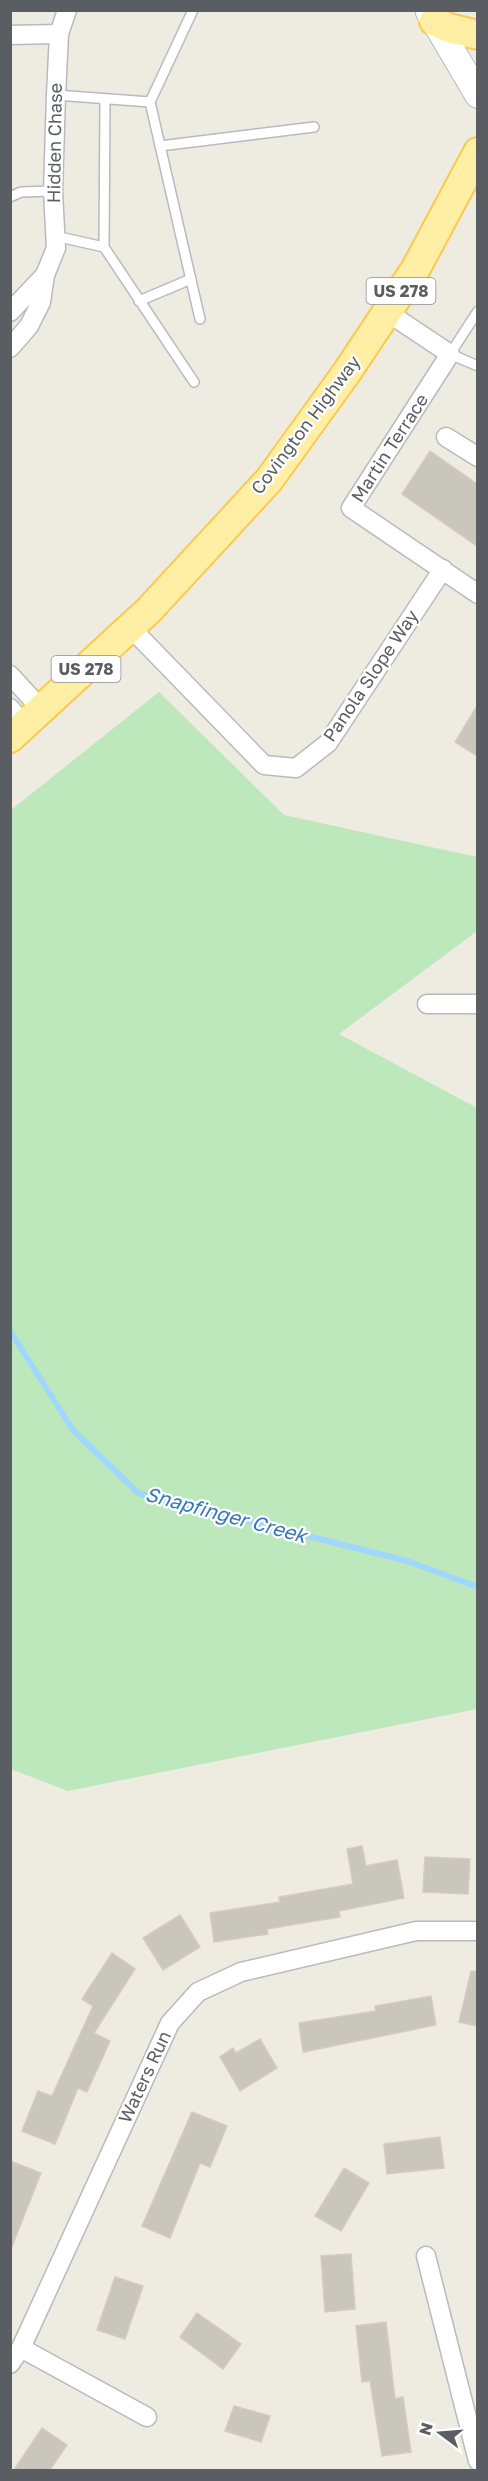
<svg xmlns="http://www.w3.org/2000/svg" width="488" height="2481" font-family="'Golos Text',sans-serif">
  <rect width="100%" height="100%" fill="#eeebe1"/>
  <path fill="#bce8bb" d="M159 692 284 815 477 857V931L339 1034 477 1108V1709L68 1791 11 1769V810Z"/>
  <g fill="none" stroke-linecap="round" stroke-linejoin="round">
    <path stroke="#a0d7ff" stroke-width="6" d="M10 1331 73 1430 138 1493 407 1561 478 1587"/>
  </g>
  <g fill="#c9c6be" stroke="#d3cdbf" stroke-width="1.5">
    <path d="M430 451 477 484V546L402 494Z"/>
    <path d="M477 706V756L455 742Z"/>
    <path d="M362 1846 366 1866 397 1860 404 1898 339 1911 340 1917 267 1929 268 1934 214 1942 210 1913 280 1902 279 1897 353 1884 347 1849Z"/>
    <path d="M425 1857 470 1859 468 1894 423 1892Z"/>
    <path d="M180 1915 200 1947 163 1970 143 1938Z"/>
    <path d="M112 1953 135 1969 94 2033 110 2041 87 2092 78 2088 55 2144 22 2131 38 2091 52 2096 93 2006 82 1999Z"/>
    <path d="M471 1971 477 1972V2026L459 2022Z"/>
    <path d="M431 1996 436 2025 303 2052 299 2023 376 2011 375 2006Z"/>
    <path d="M260 2039 277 2068 240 2091 220 2057 233 2048 236 2053Z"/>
    <path d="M192 2112 227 2126 210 2167 200 2163 170 2238 142 2226Z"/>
    <path d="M440 2137 444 2168 387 2174 384 2144Z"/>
    <path d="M10 2161 41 2173 11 2249H10Z"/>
    <path d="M344 2168 369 2183 341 2231 315 2216Z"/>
    <path d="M351 2254 355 2309 325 2312 321 2256Z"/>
    <path d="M115 2277 143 2286 125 2339 97 2330Z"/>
    <path d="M197 2313 241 2344 223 2369 180 2337Z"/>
    <path d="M386 2322 395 2399 403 2397 411 2452 382 2456 370 2381 362 2382 356 2326Z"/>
    <path d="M234 2406 270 2416 261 2442 225 2431Z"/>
    <path d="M42 2428 67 2445 50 2470H14Z"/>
  </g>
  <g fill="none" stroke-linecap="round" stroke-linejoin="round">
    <g stroke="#b7babf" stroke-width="12">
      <g id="lane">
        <path d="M56 95 150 102 193 10"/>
        <path d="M150 102 200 319"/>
        <path d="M160 146 314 127"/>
        <path d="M10 197 21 192 53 191"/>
        <path d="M55 236 104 247 194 382"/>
        <path d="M104 247 105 99"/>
        <path d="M139 301 191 279"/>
        <path d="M478 311 450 354 478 366"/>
      </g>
    </g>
    <g stroke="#b7babf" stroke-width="21">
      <g id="street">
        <path d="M10 35 59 34"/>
        <path d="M10 312 45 275"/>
        <path d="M387 312 450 354 351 508 478 594"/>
        <path d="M10 348 29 326 41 302 45 275 56 248 53 191 56 95 59 34 67 10"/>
        <path d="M446 437 478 457"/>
        <path d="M130 627 264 765 296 768 328 743 443 569"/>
        <path d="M10 675 43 711"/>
        <path d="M10 708 25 726"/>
        <path d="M427 1004H478"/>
        <path d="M426 2256 478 2461"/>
        <path d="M21 2348 147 2417"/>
        <path d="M10 2364 21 2348 170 2023 198 1992 241 1972 416 1931H478"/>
      </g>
    </g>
    <g stroke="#b7bbc1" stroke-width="28">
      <path id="secondary" d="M429 12 478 95"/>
    </g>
    <g stroke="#fcc94c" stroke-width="32">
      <g id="primary">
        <path d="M434 21 449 28 478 35"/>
        <path d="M10 738 149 610 269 480 347 372 415 270 478 152"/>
      </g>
    </g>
    <use href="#lane" stroke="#fff" stroke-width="9"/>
    <use href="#street" stroke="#fff" stroke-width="18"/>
    <use href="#secondary" stroke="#fff" stroke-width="26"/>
    <use href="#primary" stroke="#ffefa5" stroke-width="28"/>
  </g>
  <g text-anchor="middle" stroke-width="4.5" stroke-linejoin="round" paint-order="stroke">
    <g fill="#fff" stroke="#8c8e92" stroke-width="1.5">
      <rect x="366.5" y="278" width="69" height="26" rx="4.5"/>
      <rect x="51.5" y="656" width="69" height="26" rx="4.5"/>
    </g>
    <g font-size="16" font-weight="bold" fill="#5a5e63">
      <text x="401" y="297">US 278</text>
      <text x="86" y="675">US 278</text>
    </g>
    <g font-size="18" fill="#5a5e63" stroke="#fff">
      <text transform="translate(55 143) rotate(-89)" y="6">Hidden Chase</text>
      <text transform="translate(306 425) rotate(-53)" y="6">Covington Highway</text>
      <text transform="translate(390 448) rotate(-57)" y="6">Martin Terrace</text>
      <text transform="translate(371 676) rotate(-56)" y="6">Panola Slope Way</text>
      <text transform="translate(145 2077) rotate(-65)" y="6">Waters Run</text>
    </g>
    <g font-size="20" font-style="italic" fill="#3577b9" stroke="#fff">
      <text transform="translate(226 1515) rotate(15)" y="7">Snapfinger Creek</text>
    </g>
  </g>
  <rect width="488" height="2481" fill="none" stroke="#5a5e63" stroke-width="24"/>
  <g transform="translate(440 2433) rotate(286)" stroke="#ffffff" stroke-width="4.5" paint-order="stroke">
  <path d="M0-4.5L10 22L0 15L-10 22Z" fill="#5a5e63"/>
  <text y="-9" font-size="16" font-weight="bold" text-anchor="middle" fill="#5a5e63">N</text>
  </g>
</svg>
